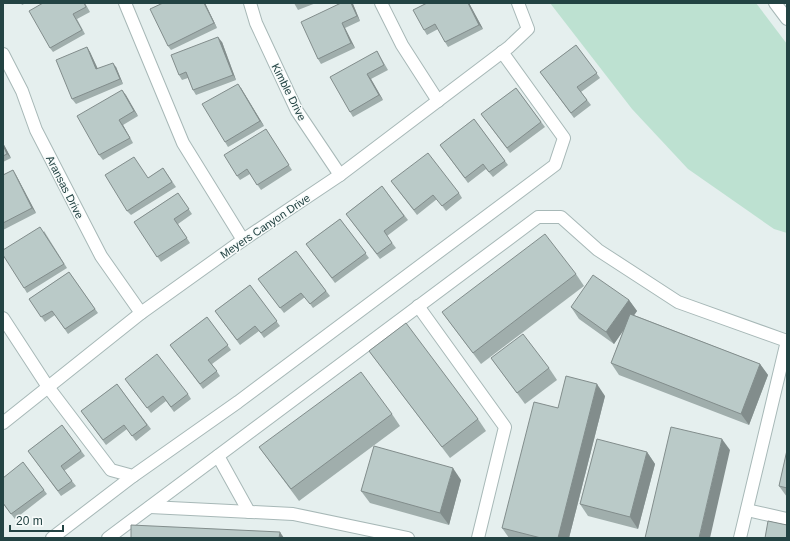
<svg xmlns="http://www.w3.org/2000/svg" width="790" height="541" font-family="Helvetica,sans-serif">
  <rect width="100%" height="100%" fill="#e5efee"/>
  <path fill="#bde1d1" d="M550 3H756L787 44V233L774 229 688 169 632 109Z"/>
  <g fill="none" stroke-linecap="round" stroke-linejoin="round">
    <g stroke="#a7b8b7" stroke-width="14">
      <g id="minor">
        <path d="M125 3 183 143 243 240"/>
        <path d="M250 3 256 23 297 111 340 175"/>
        <path d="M381 3 402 45 438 101"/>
        <path d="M775 3 787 19"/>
        <path d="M3 54 22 91 36 130 101 256 141 313"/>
        <path d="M418 306 505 427 478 538"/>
        <path d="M3 318 48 387 111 470 133 476 238 402 555 165 564 138 502 52"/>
        <path d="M3 423 141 313 243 240 340 175 509 47 528 29 518 3"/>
        <path d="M218 456 249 512"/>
        <path d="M150 507 293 514 408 538"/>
        <path d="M747 510 787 519"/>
        <path d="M52 538 133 476"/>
        <path d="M108 538 538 217H561L598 250 678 302 787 341"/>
        <path d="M740 538 787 341"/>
      </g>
    </g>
    <use href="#minor" stroke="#fff" stroke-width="12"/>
  </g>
  <g fill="#a0aeac">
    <path d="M21 3H26L22 5Z"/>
    <path d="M43 3H85L90 12 77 19 85 34 53 52 50 48Z"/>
    <path d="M205 3 217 28 171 50 168 46Z"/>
    <path d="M294 3H316L298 10Z"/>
    <path d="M427 3H469L483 29 448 47 445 42 438 29 427 35 424 30Z"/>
    <path d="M353 4 360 21 345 28 355 48 321 64 318 59Z"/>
    <path d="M222 42 236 80 196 95 193 90 188 78 182 80 179 75Z"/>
    <path d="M576 45 600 78 581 92 591 105 574 118 540 72Z"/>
    <path d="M87 47 90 52 98 69 116 67 123 84 76 104 72 99Z"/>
    <path d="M377 51 388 70 371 79 383 100 353 117 350 112Z"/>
    <path d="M241 88 264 126 228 147 225 142Z"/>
    <path d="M516 88 545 127 510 153 481 114Z"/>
    <path d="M122 90 138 116 123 125 133 143 103 160 99 155Z"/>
    <path d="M474 119 508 165 493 177 486 169 468 183 440 145Z"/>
    <path d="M266 129 292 170 261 190 250 174 240 180 237 176Z"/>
    <path d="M3 143 11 158 3 162Z"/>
    <path d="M163 168 176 187 131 215 127 211 148 178Z"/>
    <path d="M13 170 16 175 36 213 3 230V175Z"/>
    <path d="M391 181 459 193 462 198 446 211 437 199 417 215Z"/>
    <path d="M382 186 408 220 387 236 396 248 380 259 346 214Z"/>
    <path d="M178 193 192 214 178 224 190 243 161 262 134 222Z"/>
    <path d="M340 219 369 258 335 283 306 244Z"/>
    <path d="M44 231 67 268 27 293 24 288Z"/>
    <path d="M296 251 330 296 313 308 305 297 284 313 258 279Z"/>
    <path d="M69 272 98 313 68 334 55 315 45 322 29 299Z"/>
    <path d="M576 274 584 286 481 364 442 312Z"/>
    <path d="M250 285 280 326 264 338 259 331 240 345 215 311Z"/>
    <path d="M629 300 637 311 634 315 760 364 768 375 749 425 619 375 611 363 624 329 614 344 579 319 571 307Z"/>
    <path d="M207 317 231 350 212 364 220 376 203 389 170 345Z"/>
    <path d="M369 351 478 419 486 431 450 458Z"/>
    <path d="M491 358 549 368 557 380 525 404Z"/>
    <path d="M128 383 188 394 191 399 174 412 166 401 151 413Z"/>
    <path d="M117 384 151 429 136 441 127 429 106 445 81 411Z"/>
    <path d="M605 396 569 538H509L502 528 558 408Z"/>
    <path d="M392 414 400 426 299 501 259 447Z"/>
    <path d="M62 425 85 456 64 471 76 486 61 496 28 451Z"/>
    <path d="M787 450V497L779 486Z"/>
    <path d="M647 452 655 464 638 529 588 516 580 504Z"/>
    <path d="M23 462 47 494 15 519 3 504Z"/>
    <path d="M461 480 449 525 370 503 361 491Z"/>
  </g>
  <g fill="#828d8c">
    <path d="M204 3H205L217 28 214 23Z"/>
    <path d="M351 3 353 4 360 21 357 16Z"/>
    <path d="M468 3H469L483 29 479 25Z"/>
    <path d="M342 23 345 28 355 48 351 43Z"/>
    <path d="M218 37 222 42 236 80 233 75Z"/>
    <path d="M87 47 90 52 100 74 96 69Z"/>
    <path d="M113 63 116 67 123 84 120 79Z"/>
    <path d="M367 74 371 79 383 100 379 95Z"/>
    <path d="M238 84 241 88 264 126 260 121Z"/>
    <path d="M122 90 126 95 138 116 134 111Z"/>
    <path d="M119 120 123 125 133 143 130 138Z"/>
    <path d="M3 143 11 158 7 154 3 145Z"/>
    <path d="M13 170 16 175 36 213 32 208Z"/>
    <path d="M629 300 637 311 614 344 606 332Z"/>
    <path d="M760 364 768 375 749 425 741 414Z"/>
    <path d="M597 384 605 396 569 538H558Z"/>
    <path d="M722 439 730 450 710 538H699Z"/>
    <path d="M647 452 655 464 638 529 630 517Z"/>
    <path d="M453 468 461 480 449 525 440 513Z"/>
    <path d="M280 532 284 538H279Z"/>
  </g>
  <g fill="#bacac8" stroke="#828d8c">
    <path d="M43 3H84L86 7 73 14 82 30 50 48 29 11Z"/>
    <path d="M163 3H204L214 23 168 46 150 9Z"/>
    <path d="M341 3H351L357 16 342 23 351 43 318 59 301 22Z"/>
    <path d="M427 3H468L479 25 445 42 435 24 424 30 413 10Z"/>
    <path d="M218 37 233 75 193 90 186 72 179 75 171 55Z"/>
    <path d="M576 45 597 73 577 87 587 100 571 113 540 72Z"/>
    <path d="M87 47 96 69 113 63 120 79 72 99 56 60Z"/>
    <path d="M377 51 384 65 367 74 379 95 350 112 330 77Z"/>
    <path d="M238 84 260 121 225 142 202 104Z"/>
    <path d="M516 88 541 122 507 148 481 114Z"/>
    <path d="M122 90 134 111 119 120 130 138 99 155 77 116Z"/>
    <path d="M474 119 505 161 489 172 483 164 465 178 440 145Z"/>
    <path d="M266 129 289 165 257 185 247 169 237 176 224 155Z"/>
    <path d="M3 145 7 154 3 156Z"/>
    <path d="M428 153 459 193 442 206 433 195 414 210 391 181Z"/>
    <path d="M134 157 148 178 163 168 172 182 127 211 105 175Z"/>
    <path d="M13 170 32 208 3 223V175Z"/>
    <path d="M382 186 404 216 384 231 392 243 377 254 346 214Z"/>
    <path d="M178 193 189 209 174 219 187 238 157 257 134 222Z"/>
    <path d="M340 219 366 253 332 278 306 244Z"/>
    <path d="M40 227 64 264 24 288 3 255V250Z"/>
    <path d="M545 234 576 274 473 353 442 312Z"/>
    <path d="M296 251 326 291 310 304 301 293 280 308 258 279Z"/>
    <path d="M69 272 95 309 65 329 52 311 41 317 29 299Z"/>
    <path d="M593 275 629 300 606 332 571 307Z"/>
    <path d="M250 285 277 321 261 333 255 326 237 340 215 311Z"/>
    <path d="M630 314 760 364 741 414 611 363Z"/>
    <path d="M207 317 228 345 208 360 217 371 200 384 170 345Z"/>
    <path d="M406 323 478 419 442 447 369 351Z"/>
    <path d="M523 334 549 368 517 393 491 358Z"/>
    <path d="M157 354 188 394 171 407 163 396 147 408 125 379Z"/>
    <path d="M361 372 392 414 291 489 259 447Z"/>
    <path d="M566 376 597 384 558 538H541L502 528 534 402 558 408Z"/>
    <path d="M117 384 147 425 132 436 124 425 103 440 81 411Z"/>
    <path d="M62 425 81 451 61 466 72 481 58 491 28 451Z"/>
    <path d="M671 427 722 439 699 538H645Z"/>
    <path d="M597 439 647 452 630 517 580 504Z"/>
    <path d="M374 446 453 468 440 513 361 491Z"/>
    <path d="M787 450V488L779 486Z"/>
    <path d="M23 462 44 490 11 514 3 503V478Z"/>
    <path d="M768 521 787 525V538H765Z"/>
    <path d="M131 525 280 532 279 538H131Z"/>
  </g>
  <g text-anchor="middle" stroke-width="3" stroke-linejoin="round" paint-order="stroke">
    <g font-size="11" fill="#234343" stroke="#f7fbfa">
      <text transform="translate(289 92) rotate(63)" y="4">Kimble Drive</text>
      <text transform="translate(65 187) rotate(63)" y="4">Aransas Drive</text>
      <text transform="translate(265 226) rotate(-34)" y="4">Meyers Canyon Drive</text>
    </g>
  </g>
  <rect width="790" height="541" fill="none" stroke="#234343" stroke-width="8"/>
  <path d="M10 525v6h53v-6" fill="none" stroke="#234343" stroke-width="2"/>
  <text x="16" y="525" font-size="12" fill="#234343" stroke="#f7fbfa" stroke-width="3" paint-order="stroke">20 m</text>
</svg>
